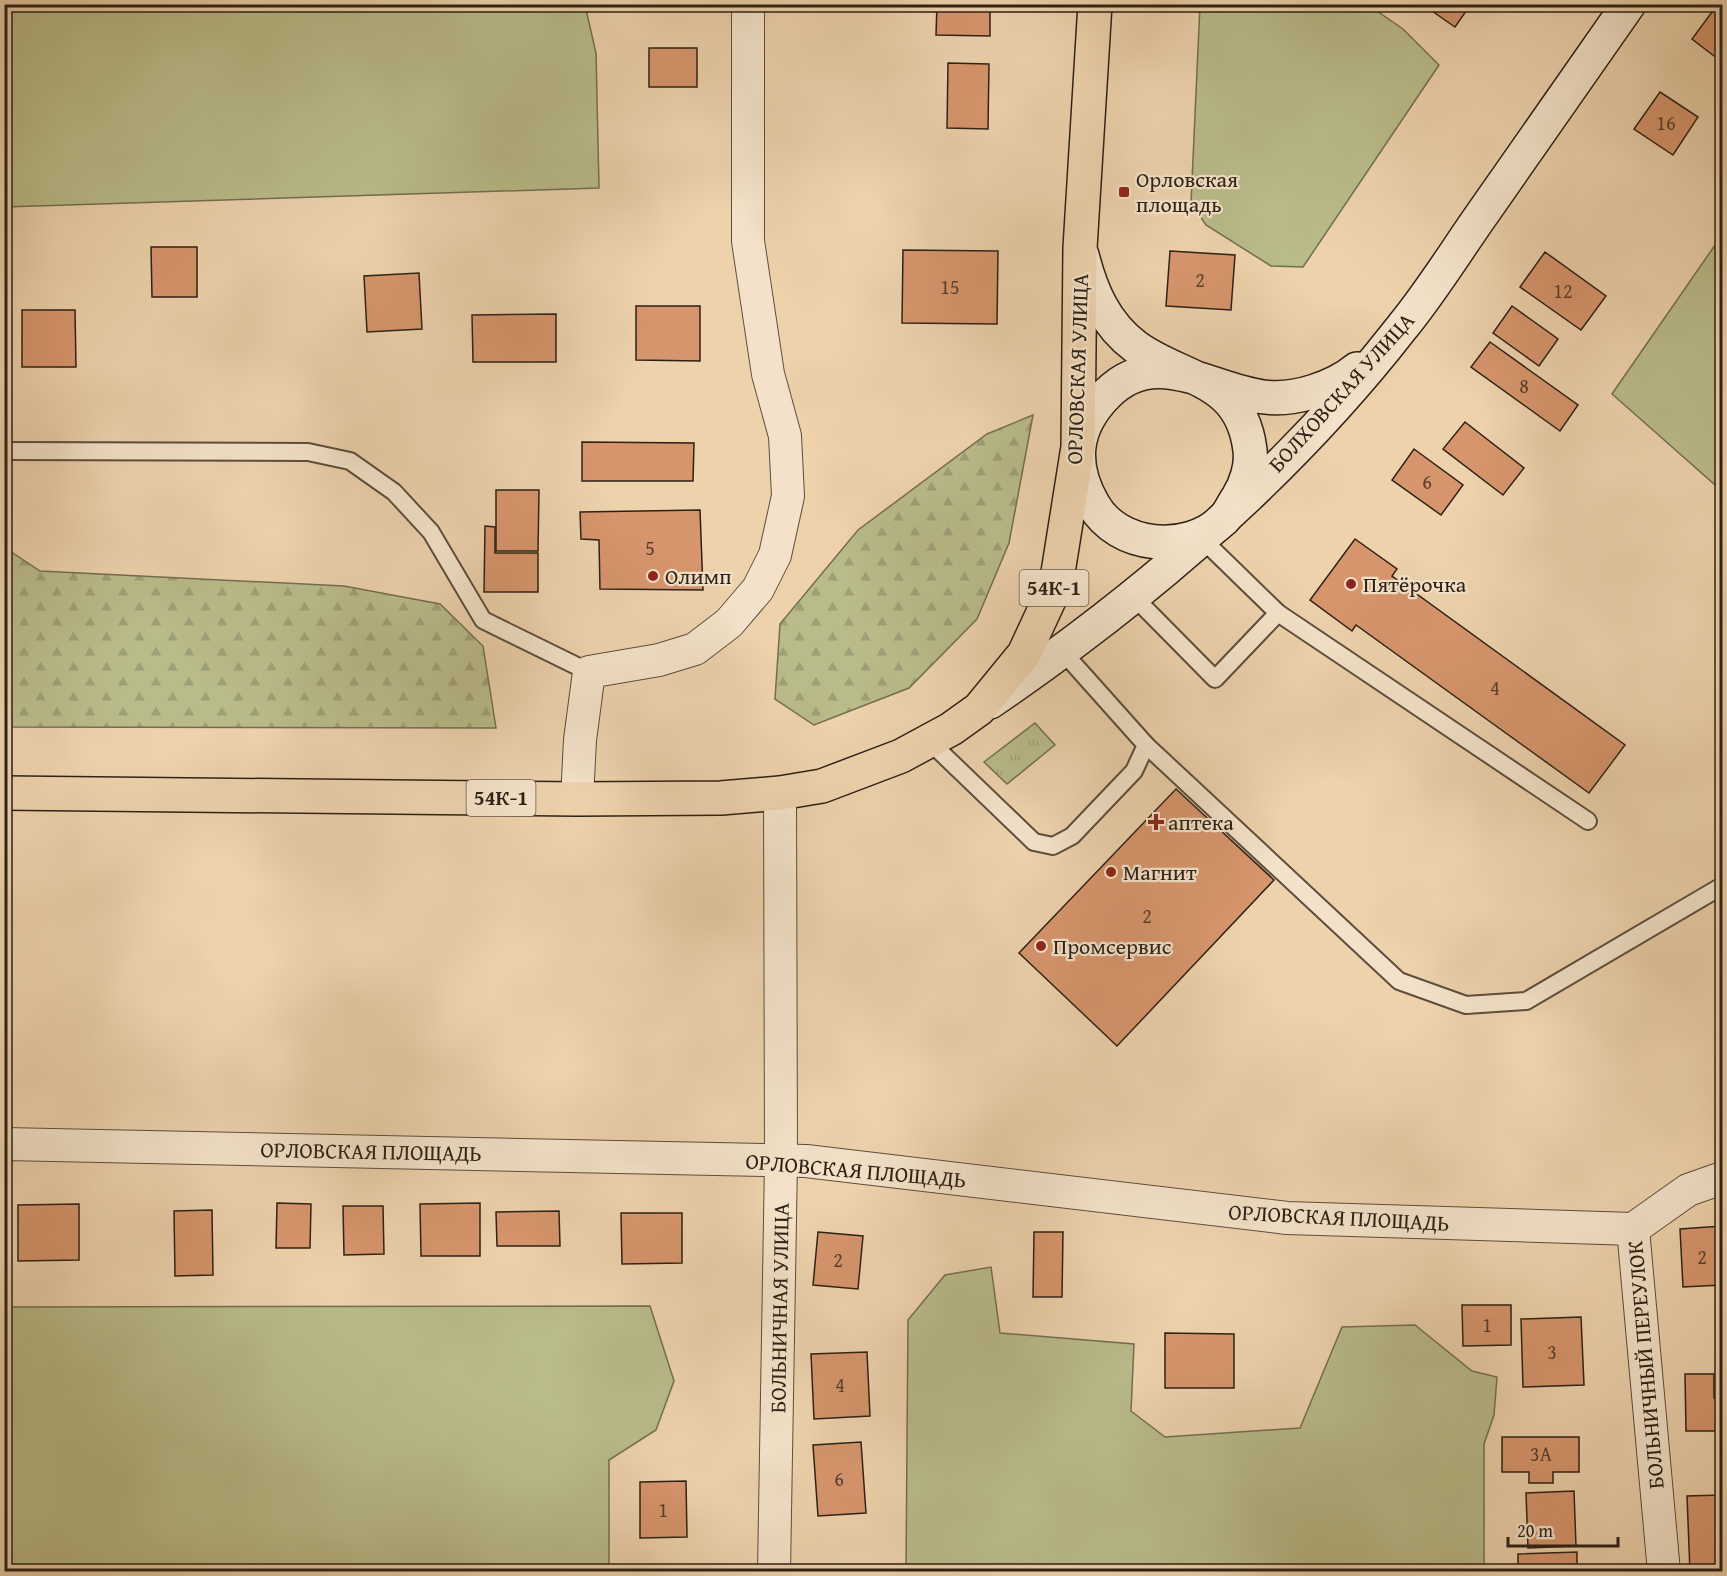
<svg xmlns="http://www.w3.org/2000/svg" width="1727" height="1576" font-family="'Gentium Book Plus',serif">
  <defs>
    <pattern id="grass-tufts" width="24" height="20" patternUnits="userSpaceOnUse" patternTransform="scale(1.5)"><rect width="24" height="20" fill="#b9bb89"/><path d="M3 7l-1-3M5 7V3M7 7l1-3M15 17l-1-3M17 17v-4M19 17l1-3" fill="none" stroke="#9fa076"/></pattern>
    <pattern id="forest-firs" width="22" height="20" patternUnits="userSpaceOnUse" patternTransform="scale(1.5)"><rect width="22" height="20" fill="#b9bb89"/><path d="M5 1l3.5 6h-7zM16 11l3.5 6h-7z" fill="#9fa076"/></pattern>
  </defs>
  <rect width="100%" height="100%" fill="#edd2ac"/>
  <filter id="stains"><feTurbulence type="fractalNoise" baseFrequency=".00333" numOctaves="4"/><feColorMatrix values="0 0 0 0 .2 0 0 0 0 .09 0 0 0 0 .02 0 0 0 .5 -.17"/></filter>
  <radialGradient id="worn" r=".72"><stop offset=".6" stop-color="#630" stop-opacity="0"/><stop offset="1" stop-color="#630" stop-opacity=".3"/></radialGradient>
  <path fill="url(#grass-tufts)" stroke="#736e50" stroke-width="1.5" d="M1035 723 1055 745 1007 784 984 762Z"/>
  <g fill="url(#forest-firs)" stroke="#736e50" stroke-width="1.5">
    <path d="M1033 415 1009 543 977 619 909 688 814 725 775 699 780 624 858 530 987 434Z"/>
    <path d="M4 547 40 571 344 586 440 604 483 646 496 728 5 727Z"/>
  </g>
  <g fill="#b9bb89" stroke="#736e50" stroke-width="1.5">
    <path d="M12 5H585L596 53 599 188 5 207V123Z"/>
    <path d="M1200 5H1368L1403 29 1439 65 1303 267 1271 266 1206 225 1191 203Z"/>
    <path d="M1722 235V491L1612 394Z"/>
    <path d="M991 1267 1000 1333 1134 1344 1131 1411 1165 1437 1300 1428 1342 1327 1415 1325 1472 1371 1497 1377 1494 1415 1484 1444V1571H906L908 1320 945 1275Z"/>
    <path d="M650 1306 674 1381 656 1430 609 1460V1571H5V1307Z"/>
  </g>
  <g fill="#d7956d" stroke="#2d2116" stroke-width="1.5">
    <path d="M937 4H990V36L936 35Z"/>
    <path d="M1422 4H1471L1455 27Z"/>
    <path d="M1718 4 1722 8V62L1692 39Z"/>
    <rect x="649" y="48" width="48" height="39"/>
    <path d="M948 63 989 64 988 129 947 128Z"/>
    <path d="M1660 92 1698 117 1673 155 1634 129Z"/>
    <path d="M151 247H197V297H152Z"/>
    <path d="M903 250 998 251 997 324 902 323Z"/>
    <path d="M1170 251 1235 255 1231 310 1166 306Z"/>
    <path d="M1545 252 1606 296 1581 330 1520 287Z"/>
    <path d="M419 273 422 329 367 332 364 276Z"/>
    <path d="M636 306H700V361L636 360Z"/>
    <path d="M1512 306 1558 339 1539 366 1493 333Z"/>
    <path d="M22 310H75L76 367H22Z"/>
    <path d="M556 314V362H473L472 315Z"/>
    <path d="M1490 342 1578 405 1560 431 1471 367Z"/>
    <path d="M1465 422 1524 468 1503 495 1443 449Z"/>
    <path d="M582 442 694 443 693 481H582Z"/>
    <path d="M1414 449 1463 485 1441 515 1392 480Z"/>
    <path d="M496 490H539L538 551H496Z"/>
    <path d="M700 510 703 590 600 589 599 540 581 539 580 512Z"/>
    <path d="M485 526 495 527V553H538V592H484Z"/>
    <path d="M1355 539 1397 569 1392 576 1625 745 1589 793 1356 625 1352 631 1310 600Z"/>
    <path d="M1176 789 1274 880 1117 1046 1019 953Z"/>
    <path d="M277 1203 311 1204 310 1248H276Z"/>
    <path d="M480 1203V1256H421L420 1204Z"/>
    <path d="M79 1204V1260L18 1261V1205Z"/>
    <path d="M343 1206H383L384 1254 344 1255Z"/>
    <path d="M212 1210 213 1275 175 1276 174 1211Z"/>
    <path d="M559 1211 560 1246H497L496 1212Z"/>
    <path d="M621 1213H682V1263L622 1264Z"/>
    <path d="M1722 1226V1285L1683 1287 1680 1229Z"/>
    <path d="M818 1232 863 1236 858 1289 813 1285Z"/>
    <path d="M1034 1232H1063L1062 1297H1033Z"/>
    <path d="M1462 1305H1511V1345L1463 1346Z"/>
    <path d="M1581 1317 1584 1385 1523 1387 1521 1319Z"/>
    <path d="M1165 1333 1234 1334V1388H1165Z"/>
    <path d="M867 1352 870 1416 814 1419 811 1354Z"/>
    <path d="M1685 1374H1714V1398L1722 1397V1431H1686Z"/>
    <path d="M1502 1437H1579V1472H1553V1483H1529V1472H1502Z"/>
    <path d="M861 1442 866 1513 818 1516 813 1445Z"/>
    <path d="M686 1481 687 1537 640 1538V1482Z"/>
    <path d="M1574 1491 1576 1546 1528 1548 1526 1493Z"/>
    <path d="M1722 1495V1571L1690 1572 1687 1496Z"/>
    <path d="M1577 1552V1572H1518V1554Z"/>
  </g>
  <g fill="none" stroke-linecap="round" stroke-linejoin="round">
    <g stroke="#5d4d3c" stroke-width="20">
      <g id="service">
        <path d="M4 451 308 452 350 461 394 492 431 532 483 620 589 672"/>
        <path d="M1202 539 1278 613 1588 821"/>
        <path d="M1134 597 1215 679 1278 613"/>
        <path d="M929 741 1034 842 1053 846 1072 836 1134 771 1146 745 1063 652"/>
        <path d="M1146 745 1399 981 1466 1005 1526 1001 1722 886"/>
      </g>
    </g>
    <g stroke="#5d4d3c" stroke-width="34">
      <g id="minor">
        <path d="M577 799 580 740 589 672 659 660 695 649 729 623 758 589 775 555 788 496 785 436 768 374 748 241V4"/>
        <path d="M4 1144 806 1161 1287 1218 1633 1229"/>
        <path d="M1633 1229 1664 1572"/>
        <path d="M1633 1229 1688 1190 1722 1178"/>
        <path d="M774 1572 781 1160 780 793"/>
      </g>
    </g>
    <g stroke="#2d2116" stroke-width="36">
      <g id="secondary">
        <path d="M1082 255C1091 291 1105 324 1136 347 1183 381 1241 377 1250 450 1252 466 1246 484 1238 497 1233 504 1229 514 1223 520 1187 554 1118 549 1093 504 1070 464 1074 427 1107 394 1155 345 1209 390 1264 397 1294 401 1334 388 1357 369"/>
        <path d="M990 702C1144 597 1288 474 1403 326 1430 293 1453 256 1478 220 1528 148 1578 76 1629 4"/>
      </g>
    </g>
    <g stroke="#2d2116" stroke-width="36">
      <path id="primary" d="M4 793 577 799 721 798 780 793 822 786 901 756 951 729 979 709 1024 654 1056 585 1078 447 1080 248 1095 4"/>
    </g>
    <use href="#service" stroke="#f3e2c9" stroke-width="16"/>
    <use href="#minor" stroke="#f3e2c9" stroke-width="32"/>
    <use href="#secondary" stroke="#f3e2c9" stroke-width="33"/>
    <use href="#primary" stroke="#edd2ac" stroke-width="33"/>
  </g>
  <g fill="#8f2418" stroke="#f3e2c9" stroke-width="2">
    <rect x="1118" y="186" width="12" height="12" rx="3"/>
    <circle cx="653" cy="576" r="6"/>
    <circle cx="1351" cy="584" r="6"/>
    <path d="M1153 813h6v6h6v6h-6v6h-6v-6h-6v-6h6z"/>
    <circle cx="1111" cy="872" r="6"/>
    <circle cx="1041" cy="946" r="6"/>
  </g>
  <g text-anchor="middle" stroke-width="4.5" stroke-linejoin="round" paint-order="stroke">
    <g font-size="20" fill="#583e2c">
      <text x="1666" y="130">16</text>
      <text x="1200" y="287">2</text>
      <text x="950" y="294">15</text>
      <text x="1563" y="298">12</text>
      <text x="1524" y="393">8</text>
      <text x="1427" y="489">6</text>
      <text x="650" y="555">5</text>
      <text x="1495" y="695">4</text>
      <text x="1147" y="923">2</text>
      <text x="1702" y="1264">2</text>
      <text x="838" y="1267">2</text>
      <text x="1487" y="1332">1</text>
      <text x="1552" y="1359">3</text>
      <text x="840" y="1392">4</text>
      <text x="1541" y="1461">3А</text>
      <text x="839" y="1486">6</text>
      <text x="663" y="1517">1</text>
    </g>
    <g fill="#f3e2c9" stroke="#685b4c" stroke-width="1.5">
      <rect x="1019.5" y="570" width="69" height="36" rx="4.5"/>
      <rect x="466.5" y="780" width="69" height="36" rx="4.5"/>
    </g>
    <g font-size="21" font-weight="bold" fill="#2d2116">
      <text x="1054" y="595">54К-1</text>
      <text x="501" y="805">54К-1</text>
    </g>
    <g font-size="22" fill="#2d2116" stroke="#f3e2c9" text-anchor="start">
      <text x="1136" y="187">Орловская<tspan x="1136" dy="25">площадь</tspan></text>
      <text x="665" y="584">Олимп</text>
      <text x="1363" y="592">Пятёрочка</text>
      <text x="1168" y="830">аптека</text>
      <text x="1123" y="880">Магнит</text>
      <text x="1053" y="954">Промсервис</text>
    </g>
    <g font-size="22" fill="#2d2116" stroke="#f3e2c9">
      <text transform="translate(1077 369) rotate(-88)" y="8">ОРЛОВСКАЯ УЛИЦА</text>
      <text transform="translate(1341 392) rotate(-48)" y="8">БОЛХОВСКАЯ УЛИЦА</text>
      <text transform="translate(371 1151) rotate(1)" y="8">ОРЛОВСКАЯ ПЛОЩАДЬ</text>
      <text transform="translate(856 1170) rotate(5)" y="8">ОРЛОВСКАЯ ПЛОЩАДЬ</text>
      <text transform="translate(1339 1217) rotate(3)" y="8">ОРЛОВСКАЯ ПЛОЩАДЬ</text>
      <text transform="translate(779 1308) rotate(-89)" y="8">БОЛЬНИЧНАЯ УЛИЦА</text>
      <text transform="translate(1645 1365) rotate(-95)" y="8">БОЛЬНИЧНЫЙ ПЕРЕУЛОК</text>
    </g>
  </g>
  <rect width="1727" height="1576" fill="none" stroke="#edd2ac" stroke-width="24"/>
  <rect x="6" y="6" width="1715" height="1564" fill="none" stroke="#2d2116" stroke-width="3"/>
  <rect x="12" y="12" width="1703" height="1552" fill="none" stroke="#2d2116" stroke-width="1.5"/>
  <path d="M1508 1537v9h110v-9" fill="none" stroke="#2d2116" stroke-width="3"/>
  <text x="1517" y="1537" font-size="18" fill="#2d2116" stroke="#f3e2c9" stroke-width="4.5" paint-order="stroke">20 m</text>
  <rect width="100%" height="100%" filter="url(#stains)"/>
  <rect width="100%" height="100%" fill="url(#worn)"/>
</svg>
